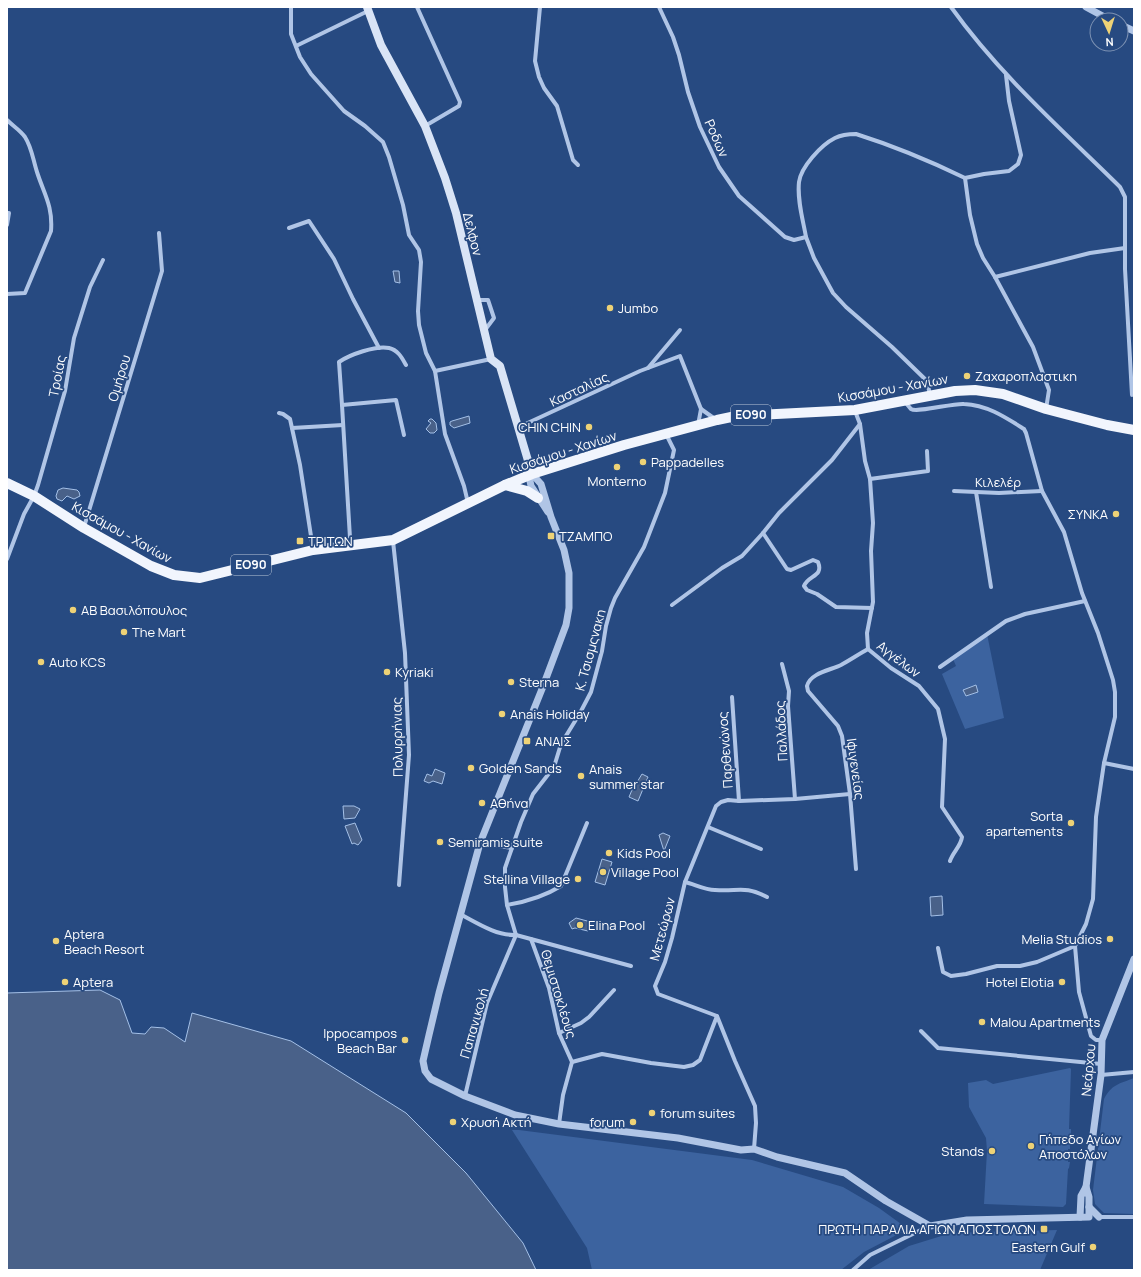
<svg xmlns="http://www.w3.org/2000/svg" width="1141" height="1277" font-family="Manrope,sans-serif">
  <rect width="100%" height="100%" fill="#274a81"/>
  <g fill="#3c639f">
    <path d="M987 634 1004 718 965 729 942 674 956 666 953 659Z"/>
    <path d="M1070 1068 1071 1069 1069 1129H1071V1136H1069V1143H1070V1149H1068V1162H1070L1069 1168 1068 1169 1066 1204 1063 1207 984 1204 987 1151 986 1138 969 1107 968 1083 986 1080 993 1084Z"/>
    <path d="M1134 1078V1214L1104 1213 1095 1204 1093 1190 1104 1099C1112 1084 1119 1084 1134 1078Z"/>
    <path d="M512 1130H519L752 1160 843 1187 879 1208 908 1229 864 1252 841 1270H592L587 1248Z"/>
    <path d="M1057 1230 1040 1270H868L909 1246 951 1233Z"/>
  </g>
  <g fill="#496189" stroke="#a4c0e7">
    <path d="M393 271H399L400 283 395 282Z"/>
    <path d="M469 416 470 423 454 428 450 425V422L452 421Z"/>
    <path d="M430 419H432L436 423 437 430 434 433H430L426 429 431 423 428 421Z"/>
    <path d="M63 488 77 490 79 492 80 496 74 499 67 496 62 501 57 499 56 496 58 490Z"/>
    <path d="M976 685 978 692 966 696 963 690Z"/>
    <path d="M435 769 445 773 442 784 433 781 429 783 424 781 427 774 432 776Z"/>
    <path d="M642 774 648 777 638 801 629 797C632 788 637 783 642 774Z"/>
    <path d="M343 806H354L360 809 355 818 344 819Z"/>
    <path d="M355 823 362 840 358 845 354 843 352 844 345 826Z"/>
    <path d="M663 833 670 836 664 851 659 835Z"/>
    <path d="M602 859 612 862 605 885 595 882Z"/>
    <path d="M942 896 943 915 931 916 930 897Z"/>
    <path d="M576 918 591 922 588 931 575 928 572 929 569 923Z"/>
    <path d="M100 990 120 1000 132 1033 145 1034 151 1027 164 1028 185 1042 192 1013 291 1041 406 1113 466 1173 523 1243 536 1270H7V993Z"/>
  </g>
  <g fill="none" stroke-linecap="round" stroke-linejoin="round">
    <g stroke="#b0c5e6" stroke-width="4">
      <path d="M291 7V34L300 57 311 74 344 111 365 126 383 142 389 157 403 205 409 235 419 250 421 262 418 311 419 325 426 353 435 371 445 434 464 486 468 503"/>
      <path d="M417 7 460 102 459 106 425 126"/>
      <path d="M540 7 535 61 539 77 544 88 557 106 573 160 578 165"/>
      <path d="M659 7 673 37 679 55 688 92 700 127 719 167 739 196 785 237 794 240 806 237C803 220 797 200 799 182 801 167 821 145 835 138 841 135 849 134 856 134 894 146 930 161 965 178"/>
      <path d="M951 7C999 74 1061 129 1120 187L1125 197V269L1132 395"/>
      <path d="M296 46 368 11"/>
      <path d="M1006 75 1009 101 1021 155 1018 164 1009 171 984 174 965 178 970 215 977 244 983 258 995 277 1033 347 1049 390 1046 409"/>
      <path d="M7 120C13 126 20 130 25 137 32 148 33 160 37 172 44 194 53 206 51 231L25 293 7 294"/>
      <path d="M7 213H9L7 225"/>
      <path d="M289 228 309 221 334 259 353 299 379 348"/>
      <path d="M806 237 814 258 833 293 846 307 892 347 927 381 930 395"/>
      <path d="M995 277 1090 253 1125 248"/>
      <path d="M477 300H488L494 318 485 330"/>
      <path d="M648 368 680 330"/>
      <path d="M435 371 491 359"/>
      <path d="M905 402C907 404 909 407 911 409 917 413 953 403 964 404 987 405 1005 417 1024 429L1026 433 1042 491 1064 532 1082 593 1098 633 1113 680 1115 692V717L1104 763 1096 817 1093 899 1086 924 1075 946 1079 992 1091 1036 1096 1040H1102"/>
      <path d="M342 405 396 400 404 435"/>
      <path d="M701 409 715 419"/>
      <path d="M855 411 860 424 865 461 870 479 873 523 871 551 873 602 867 633 868 649 891 668 919 686 938 709 945 739 942 807 962 837C961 846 953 852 950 861"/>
      <path d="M279 413 283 414 290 419 300 465 313 549"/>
      <path d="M519 427 640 371 680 356 701 409 698 425"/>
      <path d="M292 428 343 425"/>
      <path d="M870 479 928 471 927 451"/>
      <path d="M954 491 999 493 1042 491"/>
      <path d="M976 492 991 587"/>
      <path d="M84 527 162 271 159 233"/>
      <path d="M763 533 787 569 791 570 813 560 818 562C824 577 808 575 804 586L807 590 817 594 836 607 872 608"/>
      <path d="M393 541 405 653 409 755 399 885"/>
      <path d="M349 546 350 538 342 405 339 362C349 355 376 345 389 348 398 350 402 358 406 365"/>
      <path d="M7 559 24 514 34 496 38 485 65 391 74 338 90 287 103 260"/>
      <path d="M672 605 722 568 742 556 763 533 779 513 832 460 860 424"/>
      <path d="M782 664 789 691 788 706 795 799"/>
      <path d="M940 667 1006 621 1025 614 1085 601"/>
      <path d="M732 697 739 801"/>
      <path d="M1104 763 1134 769"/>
      <path d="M708 827 761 849"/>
      <path d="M480 843 512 848"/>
      <path d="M856 869 850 794 842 736 838 726 808 691 807 686C810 673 831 670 841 665 850 660 859 654 868 649"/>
      <path d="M685 882C694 884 705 890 715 890 738 892 744 885 767 897"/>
      <path d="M507 905C525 902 545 896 561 886L587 823"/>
      <path d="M460 914C477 923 497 936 516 935L631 966"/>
      <path d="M516 935 507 905 505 887V868L521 822 533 794 554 767 561 744 580 713 591 692 602 651 606 626 611 608 615 598 644 547 665 493 674 450 666 434"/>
      <path d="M531 939 549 988 559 1033 572 1062 563 1095 559 1124"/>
      <path d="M938 948 943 972 951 976 966 974 997 966H1020L1037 962 1075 946"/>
      <path d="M921 1031 938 1048 1101 1064"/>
      <path d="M559 1033 581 1023 589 1017 614 990"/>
      <path d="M572 1062 602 1054 651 1063 684 1067 693 1065 700 1060 717 1016"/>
      <path d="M1101 1075 1134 1072"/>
      <path d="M465 1096 487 1003 516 935"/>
      <path d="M754 1149 756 1123 755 1106 735 1061 717 1016 658 994 655 986 665 962 672 938 685 882 716 806 721 802 728 800 739 801 795 799 850 794"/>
      <path d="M1098 1217H1134"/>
      <path d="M853 1270 870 1255 929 1226"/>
    </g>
    <g stroke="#b0c5e6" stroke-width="7">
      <path d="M1086 7 1110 20"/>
      <path d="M1121 25 1134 31"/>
      <path d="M532 474 541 484 551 517 564 550 569 573V608L566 625 542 689 480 843 439 993 429 1035 423 1061 425 1071 431 1079 465 1096 515 1115 559 1124 678 1138 741 1150 754 1149 777 1157 845 1173 886 1201 930 1226 967 1220 1089 1217V1197L1086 1187"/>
      <path d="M532 474 530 481 531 486 548 512"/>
      <path d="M1089 1207 1099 1217"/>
      <path d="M1080 1217 1081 1196 1086 1187 1101 1075 1102 1040 1134 959"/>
    </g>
    <path stroke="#d9e4f6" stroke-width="8" d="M367 7 381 45 425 126 445 178 456 213 491 359 500 366 532 474"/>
    <g stroke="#f1f5fd" stroke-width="10">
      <path d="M7 483 34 496 84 528 151 566 174 575 200 578 313 550 393 540 505 485 532 474 624 445 717 420 736 416 855 410 955 391 975 390 1003 394 1046 409 1107 425 1134 430"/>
      <path d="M505 485 527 491 538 498"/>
    </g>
  </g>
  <g fill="#eed276" stroke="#274a81" stroke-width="1.5">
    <circle cx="610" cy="308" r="4"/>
    <circle cx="967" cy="376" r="4"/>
    <circle cx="589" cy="427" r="4"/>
    <circle cx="643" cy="462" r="4"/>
    <circle cx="617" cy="467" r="4"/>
    <circle cx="1116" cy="514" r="4"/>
    <rect x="547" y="532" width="8" height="8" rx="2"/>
    <rect x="296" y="537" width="8" height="8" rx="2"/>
    <circle cx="73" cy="610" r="4"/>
    <circle cx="124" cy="632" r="4"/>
    <circle cx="41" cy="662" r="4"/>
    <circle cx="387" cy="672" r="4"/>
    <circle cx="511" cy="682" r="4"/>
    <circle cx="502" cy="714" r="4"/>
    <rect x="523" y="737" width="8" height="8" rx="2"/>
    <circle cx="471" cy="768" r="4"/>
    <circle cx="581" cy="776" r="4"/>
    <circle cx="482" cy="803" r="4"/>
    <circle cx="1071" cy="823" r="4"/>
    <circle cx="440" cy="842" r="4"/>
    <circle cx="609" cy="853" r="4"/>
    <circle cx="603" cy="872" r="4"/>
    <circle cx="578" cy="879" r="4"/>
    <circle cx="580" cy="925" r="4"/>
    <circle cx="1110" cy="939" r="4"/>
    <circle cx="56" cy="941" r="4"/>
    <circle cx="65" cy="982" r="4"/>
    <circle cx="1062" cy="982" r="4"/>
    <circle cx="982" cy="1022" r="4"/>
    <circle cx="405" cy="1040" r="4"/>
    <circle cx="652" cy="1113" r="4"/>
    <circle cx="453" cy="1122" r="4"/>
    <circle cx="633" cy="1122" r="4"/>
    <circle cx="1031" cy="1146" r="4"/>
    <circle cx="992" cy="1151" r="4"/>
    <rect x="1040" y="1225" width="8" height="8" rx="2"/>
    <circle cx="1093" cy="1247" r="4"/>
  </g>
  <g text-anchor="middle" stroke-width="3.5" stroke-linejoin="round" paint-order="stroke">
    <g fill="#274a81" stroke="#bec9d9" stroke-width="1">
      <rect x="731" y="405" width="40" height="20" rx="3"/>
      <rect x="231" y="555" width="40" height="20" rx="3"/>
    </g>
    <g font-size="12" font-weight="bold" fill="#fff">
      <text x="751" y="419">ΕΟ90</text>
      <text x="251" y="569">ΕΟ90</text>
    </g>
    <g font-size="13" fill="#fff" stroke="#274a81">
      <text transform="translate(717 138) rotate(66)" y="5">Ροδων</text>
      <text transform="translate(473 234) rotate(76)" y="5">Δελφον</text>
      <text transform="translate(57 376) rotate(-79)" y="5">Τροίας</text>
      <text transform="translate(119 378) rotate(-73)" y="5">Ομήρου</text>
      <text transform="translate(893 388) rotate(-10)" y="5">Κισσάμου - Χανίων</text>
      <text transform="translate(579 389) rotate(-25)" y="5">Κασταλίας</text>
      <text transform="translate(563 452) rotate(-18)" y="5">Κισσάμου - Χανίων</text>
      <text x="998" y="487">Κιλελέρ</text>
      <text transform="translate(122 532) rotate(29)" y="5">Κισσάμου - Χανίων</text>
      <text transform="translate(590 650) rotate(-75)" y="5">Κ. Τσισμςνακη</text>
      <text transform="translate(899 659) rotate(37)" y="5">Αγγέλων</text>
      <text transform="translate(781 731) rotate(-93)" y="5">Παλλάδος</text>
      <text transform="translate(397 737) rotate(-91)" y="5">Πολυρρήνιας</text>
      <text transform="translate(725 750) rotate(-94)" y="5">Παρθενώνος</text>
      <text transform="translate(856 769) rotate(82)" y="5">Ιφιγενείας</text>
      <text transform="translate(662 929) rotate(-75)" y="5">Μετεώρων</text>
      <text transform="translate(559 994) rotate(73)" y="5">Θεμιστοκλέους</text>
      <text transform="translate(474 1023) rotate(-74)" y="5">Παπανικολή</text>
      <text transform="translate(1088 1070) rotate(-85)" y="5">Νεάρχου</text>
    </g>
    <g font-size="13" fill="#fff" stroke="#274a81" text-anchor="start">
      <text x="618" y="313">Jumbo</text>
      <text x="975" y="381">Ζαχαροπλαστικη</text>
      <text x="581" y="432" text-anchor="end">CHIN CHIN</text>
      <text x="651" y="467">Pappadelles</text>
      <text x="617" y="486" text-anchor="middle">Monterno</text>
      <text x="1108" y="519" text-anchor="end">ΣΥΝΚΑ</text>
      <text x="559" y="541">ΤΖΑΜΠΟ</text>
      <text x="308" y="546">ΤΡΙΤΩΝ</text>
      <text x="81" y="615">ΑΒ Βασιλόπουλος</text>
      <text x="132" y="637">The Mart</text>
      <text x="49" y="667">Auto KCS</text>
      <text x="395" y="677">Kyriaki</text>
      <text x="519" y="687">Sterna</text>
      <text x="510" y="719">Anais Holiday</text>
      <text x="535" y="746">ΑΝΑΙΣ</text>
      <text x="479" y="773">Golden Sands</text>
      <text x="589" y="774">Anais<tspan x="589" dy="15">summer star</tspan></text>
      <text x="490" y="808">Αθήνα</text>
      <text x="1063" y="821" text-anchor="end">Sorta<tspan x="1063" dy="15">apartements</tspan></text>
      <text x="448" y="847">Semiramis suite</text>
      <text x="617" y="858">Kids Pool</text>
      <text x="611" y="877">Village Pool</text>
      <text x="570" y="884" text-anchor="end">Stellina Village</text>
      <text x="588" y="930">Elina Pool</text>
      <text x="64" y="939">Aptera<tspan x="64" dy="15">Beach Resort</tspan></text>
      <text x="1102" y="944" text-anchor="end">Melia Studios</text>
      <text x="73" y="987">Aptera</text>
      <text x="1054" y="987" text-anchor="end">Hotel Elotia</text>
      <text x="990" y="1027">Malou Apartments</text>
      <text x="397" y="1038" text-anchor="end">Ippocampos<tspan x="397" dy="15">Beach Bar</tspan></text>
      <text x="660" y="1118">forum suites</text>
      <text x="461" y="1127">Χρυσή Ακτή</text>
      <text x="625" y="1127" text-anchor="end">forum</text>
      <text x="1039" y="1144">Γήπεδο Αγίων<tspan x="1039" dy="15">Αποστόλων</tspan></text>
      <text x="984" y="1156" text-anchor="end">Stands</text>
      <text x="1036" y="1234" text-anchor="end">ΠΡΩΤΗ ΠΑΡΑΛΙΑ ΑΓΙΩΝ ΑΠΟΣΤΟΛΩΝ</text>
      <text x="1085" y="1252" text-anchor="end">Eastern Gulf</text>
    </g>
  </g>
  <rect width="1141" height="1277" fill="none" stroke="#ffffff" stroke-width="16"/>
  <g transform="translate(1109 32) rotate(176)"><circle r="19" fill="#274a81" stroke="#7d92b3"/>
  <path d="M0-3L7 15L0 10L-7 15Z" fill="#eed276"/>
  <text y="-6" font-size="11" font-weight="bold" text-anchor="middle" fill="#ffffff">N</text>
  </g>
</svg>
